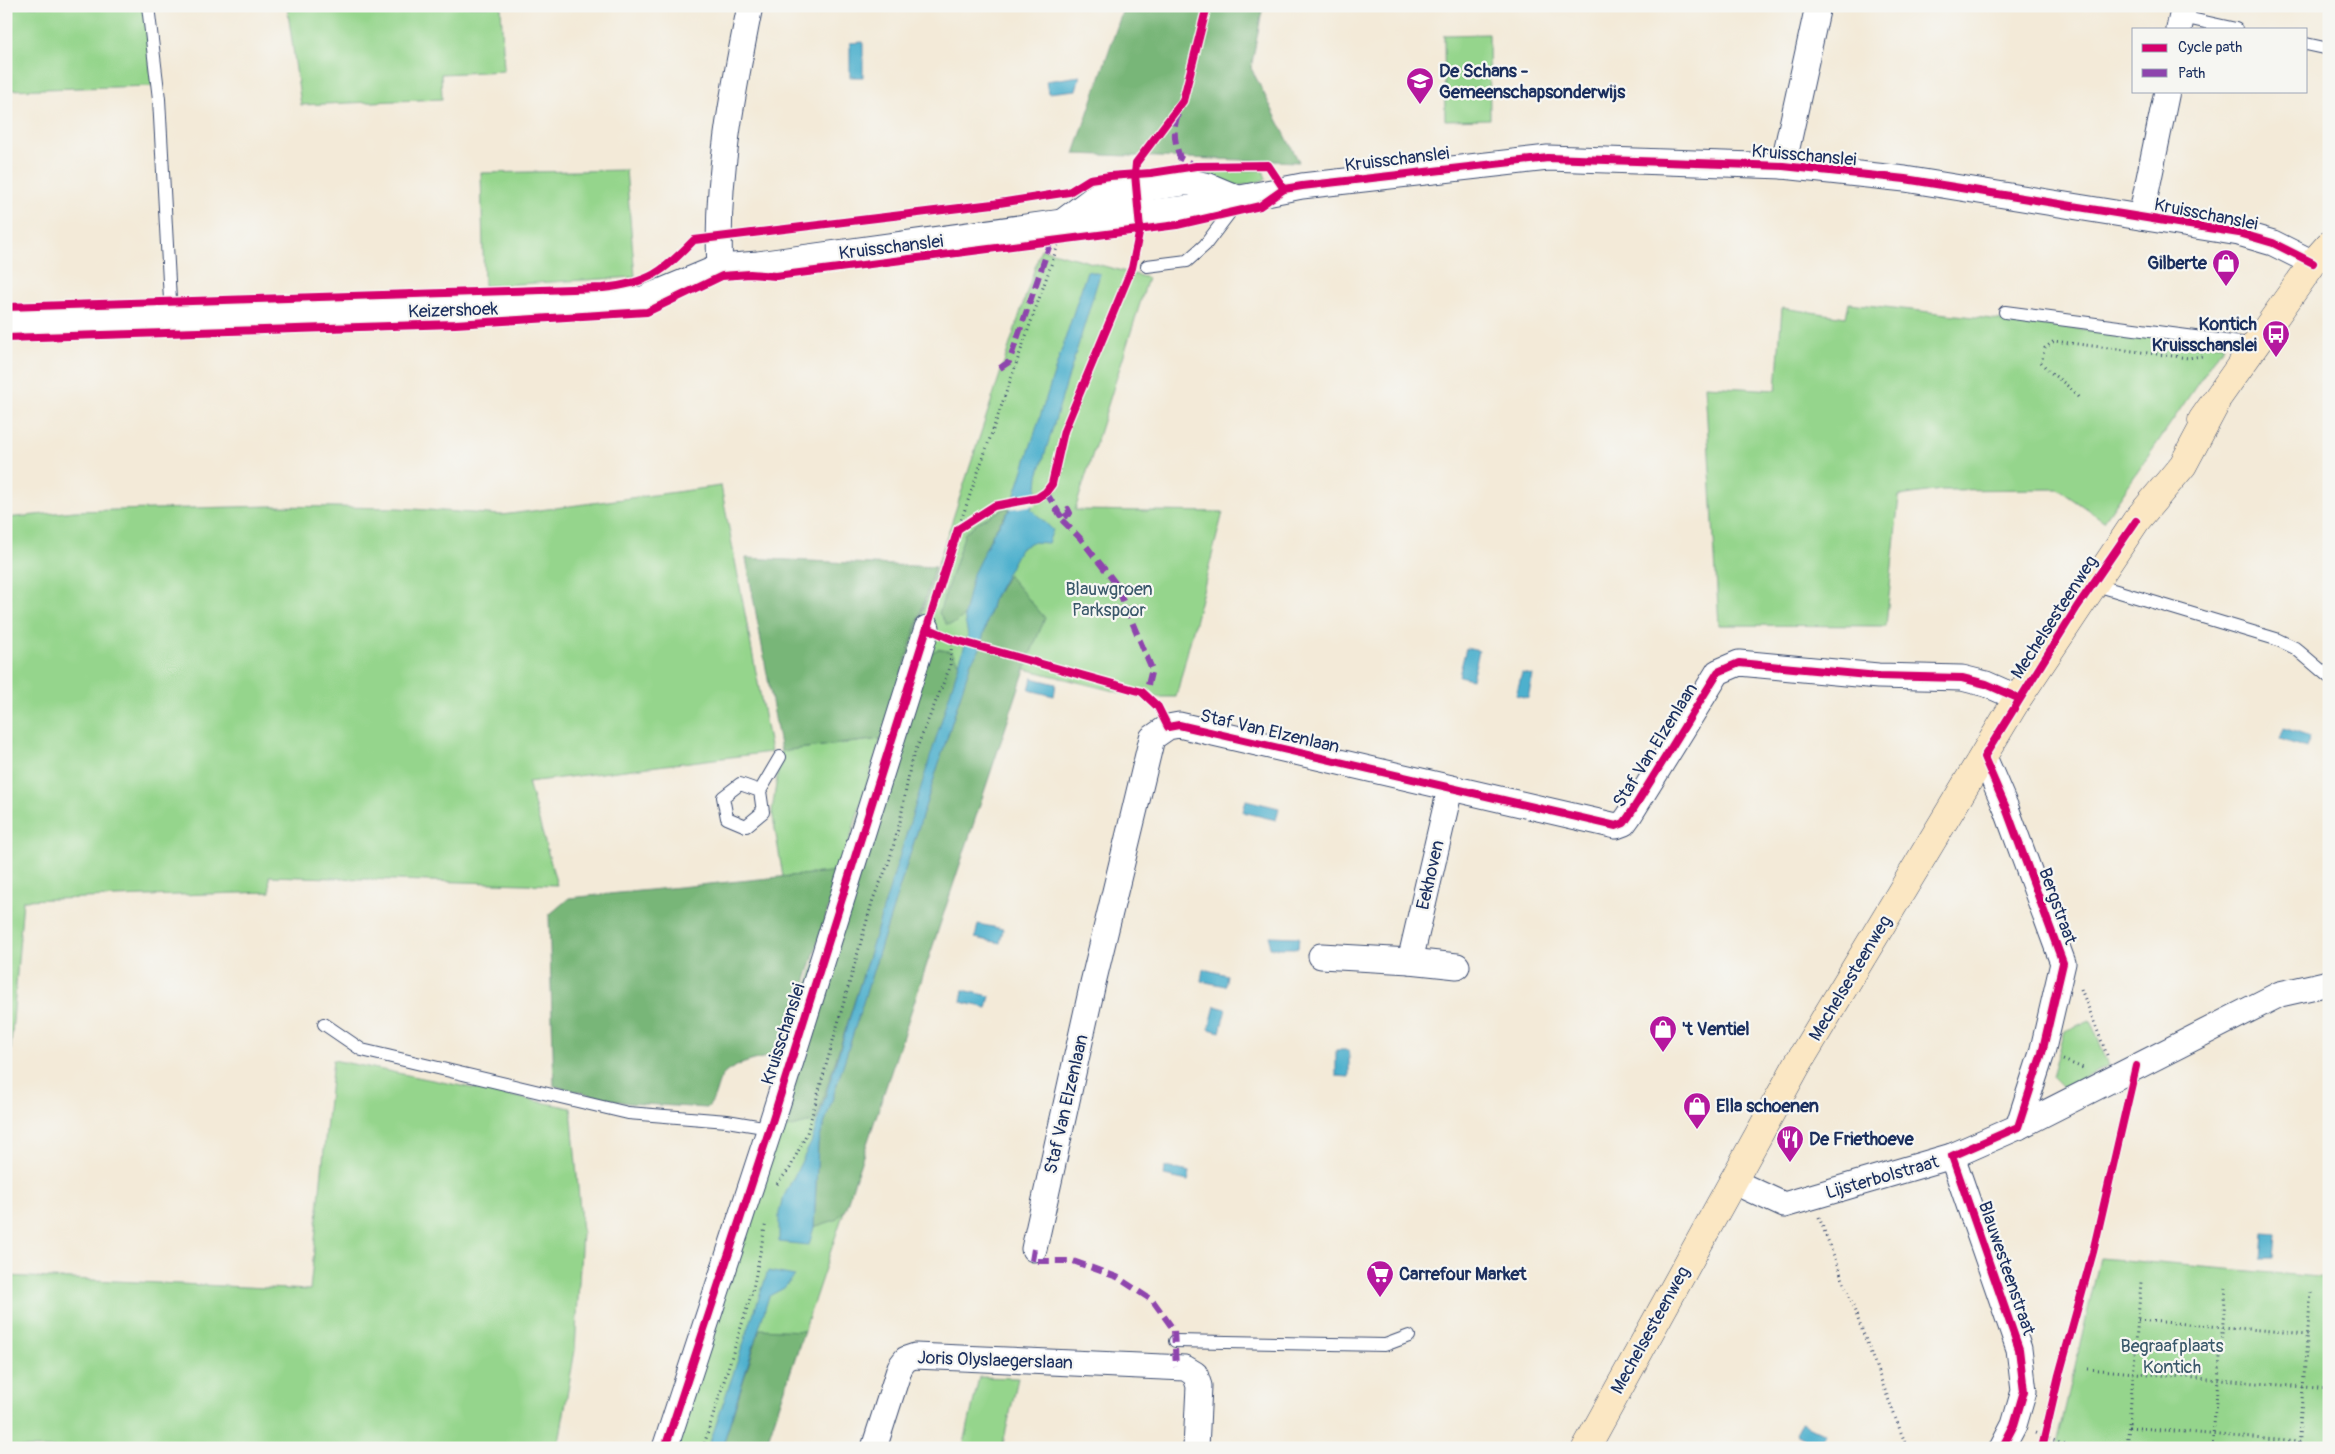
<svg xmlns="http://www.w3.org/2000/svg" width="2335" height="1454" font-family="Pangolin,sans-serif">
  <rect width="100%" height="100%" fill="#f6f6f2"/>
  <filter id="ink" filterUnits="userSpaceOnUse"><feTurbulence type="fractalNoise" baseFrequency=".02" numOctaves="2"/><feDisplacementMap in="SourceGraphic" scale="10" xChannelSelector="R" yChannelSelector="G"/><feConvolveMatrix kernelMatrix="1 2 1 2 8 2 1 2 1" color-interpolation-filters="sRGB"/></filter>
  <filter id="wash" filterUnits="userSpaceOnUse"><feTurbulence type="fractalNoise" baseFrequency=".0096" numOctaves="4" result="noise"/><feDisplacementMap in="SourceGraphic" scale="20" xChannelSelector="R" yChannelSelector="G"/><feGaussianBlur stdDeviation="1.12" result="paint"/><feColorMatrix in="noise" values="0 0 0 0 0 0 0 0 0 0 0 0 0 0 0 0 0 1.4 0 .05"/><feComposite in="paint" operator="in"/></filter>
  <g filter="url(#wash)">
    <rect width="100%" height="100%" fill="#f3ead8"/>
    <g fill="#95d58c" stroke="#588275">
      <path d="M6 6H144L152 86 6 90Z"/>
      <path d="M287 6H501L504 71 441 74 442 99 301 105Z"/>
      <path d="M1489 34 1490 119 1445 120 1444 35Z"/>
      <path d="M626 170 635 277 484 286 481 173Z"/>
      <path d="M1263 170 1266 179C1235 191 1230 184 1201 172Z"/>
      <path d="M1041 249 1148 278 1075 510 1223 512 1176 697H1138L1025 669 765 1448H666L919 622Z"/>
      <path d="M1849 303 2224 345 2104 521 2058 489 1941 490 1899 496 1886 626 1719 625 1705 386 1776 390 1782 308 1846 317Z"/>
      <path d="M721 486 771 752 528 782 557 885 269 876 270 892 23 900 6 1106V518L75 511 272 506 398 508 502 515Z"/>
      <path d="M881 739 840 871 783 877 772 811 781 751Z"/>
      <path d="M2090 1020 2109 1065 2063 1088 2052 1077 2065 1031Z"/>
      <path d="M333 1060 571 1108 582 1232 575 1350 558 1448H6V1276L310 1290Z"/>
      <path d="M2100 1258 2329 1278V1448H2056Z"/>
      <path d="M979 1377 1018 1378 1002 1448H963Z"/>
    </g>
    <g fill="#78b678" stroke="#4a726b">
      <path d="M1124 6H1263L1251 68 1299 162 1074 154Z"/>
      <path d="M1006 508 1010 510C986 534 972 584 964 616L955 623 947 625 939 613 965 533 978 522Z"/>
      <path d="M746 558 935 567 881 739 781 751Z"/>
      <path d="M1008 575 1045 618 1029 657 845 1210 835 1220 814 1227 818 1144 971 662 979 650 993 600Z"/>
      <path d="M938 649 952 652 959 664 926 778 816 1121 787 1128 781 1125 929 654Z"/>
      <path d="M840 871 783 1054C767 1057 727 1063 720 1080 716 1089 715 1101 707 1108L627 1103 554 1086 549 915 569 898Z"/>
      <path d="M760 1329 804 1331 765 1448H722Z"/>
    </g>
    <g fill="#4eb0cd" stroke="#347096">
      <path d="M863 42V77H850V43Z"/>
      <path d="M1080 76 1076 90 1048 93 1046 81Z"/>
      <path d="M1087 271 1100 274 1038 476 1036 496 1031 509 1053 530 1048 543 1032 542 1020 549 993 600 979 651 971 662 818 1144 814 1227 809 1245 779 1242V1213L782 1200 811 1143 959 664 968 635 964 616 973 574 994 532 1010 510Z"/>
      <path d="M1466 648 1479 651 1472 679 1459 676Z"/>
      <path d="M1522 673 1533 675 1528 698 1516 695Z"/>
      <path d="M1032 678 1056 684 1054 696 1029 690Z"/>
      <path d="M2284 728 2310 737 2306 748 2280 739Z"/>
      <path d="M1246 800 1279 808 1276 820 1243 812Z"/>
      <path d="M978 924 1003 929 1000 943 975 938Z"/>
      <path d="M1270 936 1299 937 1298 948H1269Z"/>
      <path d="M1203 969 1227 975 1225 986 1201 981Z"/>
      <path d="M963 990 990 996 987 1008 961 1002Z"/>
      <path d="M1215 1006 1226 1009 1220 1032 1209 1029Z"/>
      <path d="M1336 1050H1349V1077L1336 1076Z"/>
      <path d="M1165 1167 1190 1172 1188 1181 1164 1176Z"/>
      <path d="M2264 1233 2275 1234 2273 1259H2262Z"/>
      <path d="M768 1271 795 1276 784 1288 769 1296 722 1448H708Z"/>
      <path d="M1802 1423 1825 1434 1819 1446 1796 1434Z"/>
    </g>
    <path fill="#f3ead8" d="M1037 495 1035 505 1010 509 1011 499Z"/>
  </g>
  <g filter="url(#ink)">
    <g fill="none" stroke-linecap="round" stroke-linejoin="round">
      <g stroke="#3b4b70" stroke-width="14">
        <g id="lane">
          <path d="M148 6 159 99 171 318"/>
          <path d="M2182 17 2236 29"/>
          <path d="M2306 44 2329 49"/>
          <path d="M1147 266 1187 261 1205 245 1240 199"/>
          <path d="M2005 312 2256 345"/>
          <path d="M2093 584 2276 639 2295 648 2329 677"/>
          <path d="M760 791 740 784 723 797 727 818 746 826 763 812 760 791 780 757"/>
          <path d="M324 1024 362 1050 628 1113 727 1121 770 1128"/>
          <path d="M1175 1341 1385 1345 1409 1336"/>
        </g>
      </g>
      <g stroke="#3b4b70" stroke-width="27">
        <g id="street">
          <path d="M2179 29 2184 6"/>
          <path d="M1783 166 1818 6"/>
          <path d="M2141 217 2167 91"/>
          <path d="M1062 222 1098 195 1190 182 1209 186 1240 199"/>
          <path d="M720 267C715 181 733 91 750 6"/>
          <path d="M6 322 582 306 643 299 720 267 758 264 1062 222 1189 208 1302 186 1548 158 1783 166 1905 179 2239 233 2273 243 2313 263"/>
          <path d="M1984 757 2006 808 2063 963 2042 1053 2018 1127"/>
          <path d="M1321 956 1410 961 1450 789"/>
          <path d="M1410 961 1457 966"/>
          <path d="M1952 1156 2019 1349 2024 1391 2014 1425 2002 1448"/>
          <path d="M1732 1181 1784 1205 1952 1156 2018 1127 2280 994 2329 983"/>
          <path d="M1034 1249 1093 983 1152 738 1168 727 1179 725 1616 826 1624 823 1629 816 1718 672 1739 663 1878 676 1962 678 1986 684 2018 698"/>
          <path d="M665 1448 770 1128 927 628"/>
          <path d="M874 1448 900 1367 906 1359 915 1356 1185 1368 1195 1374 1199 1386 1196 1448"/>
        </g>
      </g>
      <g stroke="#3b4b70" stroke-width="29">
        <g id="secondary">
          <path d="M2202 420 2313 263 2329 245"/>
          <path d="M1586 1448 1797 1065 2018 698 2136 521 2183 465 2215 405"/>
        </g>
      </g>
      <g stroke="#3b4b70" stroke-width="3" stroke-dasharray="1 4" stroke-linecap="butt">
        <path d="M2078 397C2067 382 2052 377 2041 362L2045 348 2054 341 2188 358 2202 356"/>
        <path d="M958 529 1058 245"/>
        <path d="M2081 989 2107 1055"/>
        <path d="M2063 1060 2083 1068"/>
        <path d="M777 1184 790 1168 807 1133 873 899 889 862 900 822 911 762 950 667 952 639"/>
        <path d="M1819 1217 1907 1448"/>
        <path d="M2138 1320 2308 1334"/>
        <path d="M2088 1369 2329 1389"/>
        <path d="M2129 1427 2299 1442"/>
        <path d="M2035 1433 2072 1448"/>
        <path d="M703 1448 753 1289 766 1222"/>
        <path d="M2127 1448 2141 1282"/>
        <path d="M2212 1448 2226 1288"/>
        <path d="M2298 1448 2311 1292"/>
      </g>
      <use href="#lane" stroke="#fff" stroke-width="12"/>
      <use href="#street" stroke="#fff" stroke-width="25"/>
      <use href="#secondary" stroke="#fbe7c3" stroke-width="28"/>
      <g stroke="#8e44ad" stroke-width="6" stroke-dasharray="12 6" stroke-linecap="butt">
        <path d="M1178 114C1172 129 1175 143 1180 158L1196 166"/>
        <path d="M1000 368 1009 362 1051 241"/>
        <path d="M1046 492 1060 515 1068 509 1070 513 1061 519 1080 538 1116 584 1152 669 1147 689 1142 692"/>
        <path d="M1034 1249 1032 1261H1073L1117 1277 1153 1301 1174 1330 1176 1367"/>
      </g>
      <g stroke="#f6f6f2" stroke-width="11">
        <g id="cycleway">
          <path d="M6 307 603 288C649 283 662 273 694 240L993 204 1069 192 1090 179 1110 176 1151 173 1196 166 1268 165 1284 189"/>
          <path d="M6 338 455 324 647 312 722 276 750 274 776 276 1177 225 1260 206 1284 189 1302 186 1548 158 1783 166 1905 179 2239 233 2273 243 2313 263"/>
          <path d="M927 628 952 639 1142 692 1158 707 1168 727 1179 725 1616 826 1624 823 1629 816 1718 672 1739 663 1878 676 1962 678 1986 684 2018 698"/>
          <path d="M665 1448 770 1128 958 529 994 506 1037 498 1046 492 1052 484 1064 431 1132 268 1140 229 1135 174 1136 163 1183 101 1207 6"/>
          <path d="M2002 1448 2014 1425 2024 1391 2019 1349 1952 1156 2018 1127 2042 1053 2063 963 2006 808 1984 757 2077 607 2136 521"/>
          <path d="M2042 1448 2059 1375 2093 1252 2136 1066"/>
        </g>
      </g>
      <use href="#cycleway" stroke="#d6006c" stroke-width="8"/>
    </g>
  </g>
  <defs>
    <g id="school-pin" transform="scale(1.4375)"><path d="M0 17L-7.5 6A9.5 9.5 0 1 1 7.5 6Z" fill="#b5179e" stroke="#f6f6f2"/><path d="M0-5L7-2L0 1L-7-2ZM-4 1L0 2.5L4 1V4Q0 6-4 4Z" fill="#fff"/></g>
    <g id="shop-pin" transform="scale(1.4375)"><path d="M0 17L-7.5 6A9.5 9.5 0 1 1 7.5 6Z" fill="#b5179e" stroke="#f6f6f2"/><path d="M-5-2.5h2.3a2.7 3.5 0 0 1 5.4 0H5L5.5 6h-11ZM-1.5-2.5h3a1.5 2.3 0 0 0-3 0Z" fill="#fff"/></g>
    <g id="bus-pin" transform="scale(1.4375)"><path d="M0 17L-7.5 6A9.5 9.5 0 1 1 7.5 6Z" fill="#b5179e" stroke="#f6f6f2"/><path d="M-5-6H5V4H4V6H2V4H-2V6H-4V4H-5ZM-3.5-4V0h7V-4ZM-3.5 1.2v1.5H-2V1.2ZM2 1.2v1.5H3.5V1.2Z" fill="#fff"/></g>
    <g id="restaurant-pin" transform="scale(1.4375)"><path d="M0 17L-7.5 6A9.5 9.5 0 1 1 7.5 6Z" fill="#b5179e" stroke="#f6f6f2"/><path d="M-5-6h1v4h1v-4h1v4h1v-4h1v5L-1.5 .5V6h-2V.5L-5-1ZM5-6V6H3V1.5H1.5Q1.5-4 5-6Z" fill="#fff"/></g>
    <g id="supermarket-pin" transform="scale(1.4375)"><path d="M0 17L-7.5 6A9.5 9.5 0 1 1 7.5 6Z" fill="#b5179e" stroke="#f6f6f2"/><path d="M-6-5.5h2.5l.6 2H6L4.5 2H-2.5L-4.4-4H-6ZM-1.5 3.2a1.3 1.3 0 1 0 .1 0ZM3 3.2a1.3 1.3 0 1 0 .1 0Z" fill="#fff"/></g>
  </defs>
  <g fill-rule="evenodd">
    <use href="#school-pin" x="1420" y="81"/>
    <use href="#shop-pin" x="2226" y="263"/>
    <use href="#bus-pin" x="2276" y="334"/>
    <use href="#shop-pin" x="1663" y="1029"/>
    <use href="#shop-pin" x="1697" y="1106"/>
    <use href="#restaurant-pin" x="1790" y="1139"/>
    <use href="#supermarket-pin" x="1380" y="1274"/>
  </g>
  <g text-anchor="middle" stroke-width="4.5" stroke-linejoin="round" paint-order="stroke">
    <g font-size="18" font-weight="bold" fill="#1b2f5e" stroke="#f6f6f2" text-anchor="start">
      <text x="1439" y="77">De Schans -<tspan x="1439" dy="21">Gemeenschapsonderwijs</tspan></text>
      <text x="2207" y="269" text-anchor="end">Gilberte</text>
      <text x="2257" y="330" text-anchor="end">Kontich<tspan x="2257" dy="21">Kruisschanslei</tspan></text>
      <text x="1682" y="1035">'t Ventiel</text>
      <text x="1716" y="1112">Ella schoenen</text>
      <text x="1809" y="1145">De Friethoeve</text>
      <text x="1399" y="1280">Carrefour Market</text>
    </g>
    <g font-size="18" fill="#1b2f5e" stroke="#f6f6f2">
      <text transform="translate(1804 155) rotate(5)" y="6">Kruisschanslei</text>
      <text transform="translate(1397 159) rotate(-7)" y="6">Kruisschanslei</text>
      <text transform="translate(2206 214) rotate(11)" y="6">Kruisschanslei</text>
      <text transform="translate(891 247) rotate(-7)" y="6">Kruisschanslei</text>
      <text transform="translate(453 310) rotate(-2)" y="6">Keizershoek</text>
      <text transform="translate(2054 617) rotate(-57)" y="6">Mechelsesteenweg</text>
      <text transform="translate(1270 731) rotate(13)" y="6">Staf Van Elzenlaan</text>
      <text transform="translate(1655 745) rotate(-58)" y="6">Staf Van Elzenlaan</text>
      <text transform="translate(1430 875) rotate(-77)" y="6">Eekhoven</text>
      <text transform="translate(2058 906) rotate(70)" y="6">Bergstraat</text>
      <text transform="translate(1850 978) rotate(-59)" y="6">Mechelsesteenweg</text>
      <text transform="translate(783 1034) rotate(-72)" y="6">Kruisschanslei</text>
      <text transform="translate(1066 1104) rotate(-77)" y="6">Staf Van Elzenlaan</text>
      <text transform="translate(1882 1177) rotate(-16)" y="6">Lijsterbolstraat</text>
      <text transform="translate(2007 1268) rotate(71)" y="6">Blauwesteenstraat</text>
      <text transform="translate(1650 1330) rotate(-61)" y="6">Mechelsesteenweg</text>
      <text transform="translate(995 1360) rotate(2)" y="6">Joris Olyslaegerslaan</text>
    </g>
    <g font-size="18" fill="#3a586a" stroke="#f6f6f2">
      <text x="1109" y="595">Blauwgroen<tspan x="1109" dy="21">Parkspoor</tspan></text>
      <text x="2172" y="1352">Begraafplaats<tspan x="2172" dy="21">Kontich</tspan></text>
    </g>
  </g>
  <rect width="2335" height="1454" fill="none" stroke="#f6f6f2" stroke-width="25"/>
  <rect x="2132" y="28" width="175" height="65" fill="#f6f6f2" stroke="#9ea6b7"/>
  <rect x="2142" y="44" width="25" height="8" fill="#d6006c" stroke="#9ea6b7"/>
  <text x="2178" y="52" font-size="15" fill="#1b2f5e">Cycle path</text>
  <rect x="2142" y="69" width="25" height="8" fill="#8e44ad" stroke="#9ea6b7"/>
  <text x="2178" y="78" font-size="15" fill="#1b2f5e">Path</text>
</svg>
